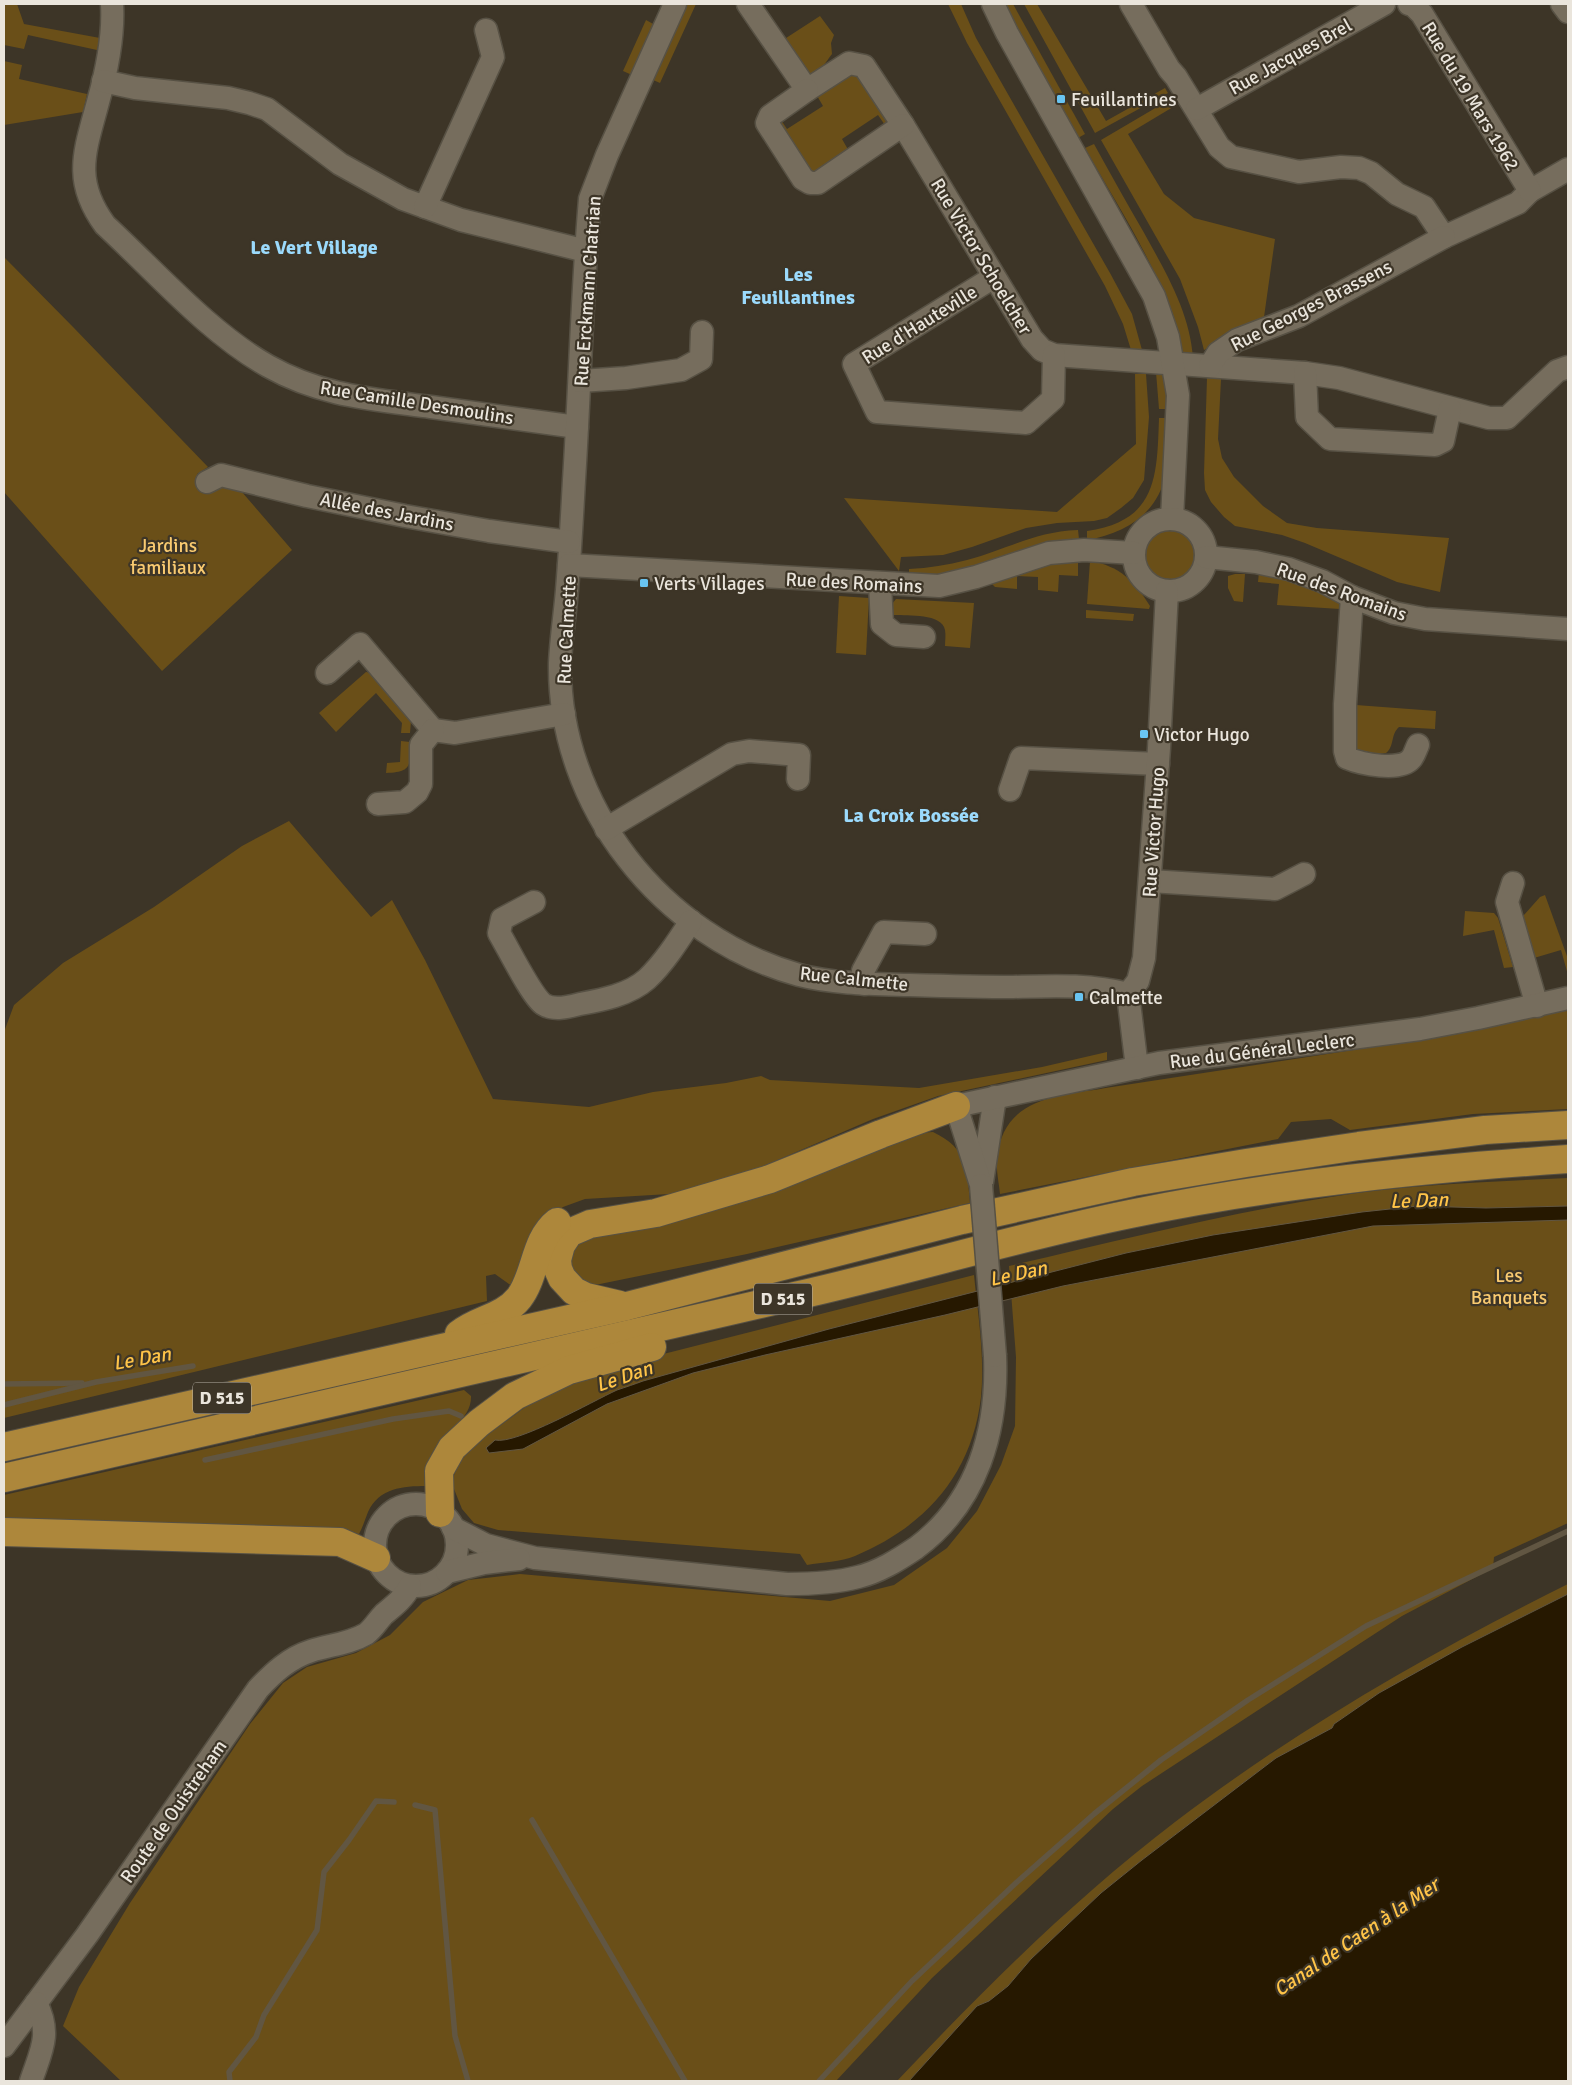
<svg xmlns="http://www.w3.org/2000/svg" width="1572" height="2085" font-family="Signika,sans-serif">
  <rect width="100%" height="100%" fill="#3d3527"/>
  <g fill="#6a4f18">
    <path d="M4 4H17L24 24 100 38 97 50 28 35 24 49 4 45Z"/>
    <path d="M684 4H696L660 83 651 79Z"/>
    <path d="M948 4H961L976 38 1110 273 1132 314 1142 350H1131L1123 324 1105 286 967 43Z"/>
    <path d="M1002 4H1013L1085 134 1078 138Z"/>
    <path d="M1024 4H1037L1106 121 1165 88 1168 93 1095 133Z"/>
    <path d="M820 16 834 35 831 43 832 54C825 63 818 77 805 73L783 40Z"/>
    <path d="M646 20 655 25 632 75 623 71Z"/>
    <path d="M4 61 22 65 19 79 87 94 83 112 4 125Z"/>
    <path d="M854 70 889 112 887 128 878 115 842 139 850 153 812 175 777 129 779 117 787 129 823 106 816 94Z"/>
    <path d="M1169 100 1173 107 1128 134 1164 194 1194 218 1275 239 1264 317 1204 350 1198 327 1180 279 1101 140Z"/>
    <path d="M1094 144C1110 173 1126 202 1143 231 1165 271 1190 312 1193 358L1183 354C1167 279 1122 214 1085 148Z"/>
    <path d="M4 257 74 328 208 467 197 474 213 490 235 484 292 550 162 671 4 492Z"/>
    <path d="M1156 372 1166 376 1168 409H1159Z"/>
    <path d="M1135 374H1146L1149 417 1144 480 1133 498 1121 508 1107 518 1094 521 1057 523 1026 528 972 547 943 555 901 557 899 571 844 498 1057 512 1136 444Z"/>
    <path d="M1207 378 1221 379 1218 439 1222 458 1234 477 1263 506 1287 523 1317 528 1449 538 1440 592 1397 582 1305 543 1282 535 1235 526 1224 517 1211 502 1205 490 1204 473Z"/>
    <path d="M1159 418H1168C1167 437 1168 458 1165 476 1157 515 1123 534 1087 540V531C1157 521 1157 477 1159 418Z"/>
    <path d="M1078 530 1079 539C1027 541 987 567 937 576 928 578 918 577 909 577V569C929 568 947 565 967 560 1008 549 1033 532 1078 530Z"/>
    <circle cx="1170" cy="555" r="25"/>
    <path d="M1090 561C1120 566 1134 581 1150 606L1149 609 1087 604Z"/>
    <path d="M1078 562V576L1059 575 1058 592 1038 590V577L1017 576V589L995 587 991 583 1045 563Z"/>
    <path d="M1259 572 1289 579 1341 601 1340 609 1277 605 1279 584 1258 582Z"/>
    <path d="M1235 574H1245L1243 602 1234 601 1228 588V576Z"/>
    <path d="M839 596 869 598 866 655 836 653Z"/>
    <path d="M896 599 974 603 970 648 945 646C945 641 946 635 945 630 942 613 908 616 894 615L891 613 892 604Z"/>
    <path d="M1086 610 1134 614 1133 621 1086 618Z"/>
    <path d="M366 672 372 673 411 721 410 733H401L402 723 376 693 336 732 319 713Z"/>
    <path d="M1356 705 1436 711 1435 729 1399 727C1390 735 1395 746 1386 753L1378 754 1355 749Z"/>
    <path d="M401 741 410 742C410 765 413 772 386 773L387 763 400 762Z"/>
    <path d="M289 821 371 917 392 900 425 960 493 1099 589 1107 653 1092 726 1083 761 1076 770 1080 919 1088 1042 1067 1107 1052V1060L938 1096 873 1119 757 1169 686 1193 585 1199 563 1207 547 1221 516 1289 495 1274 486 1276 487 1301 4 1418V1032L14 1005 63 963 154 907 242 846Z"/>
    <path d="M1545 895 1568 959V975L1561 950 1534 958 1523 916 1540 897Z"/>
    <path d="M1465 911 1494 913 1498 918 1513 967 1504 968 1494 930 1463 936Z"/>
    <path d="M1568 1009V1109L1473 1114 1350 1130 1331 1119 1291 1122 1278 1139 1000 1194C999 1183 996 1171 997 1160 1002 1095 1061 1096 1112 1087L1458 1034Z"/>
    <path d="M933 1132C968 1149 967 1168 970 1203L747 1254 595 1285 582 1282 570 1267 572 1248 581 1239 715 1210 897 1140 918 1133Z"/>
    <path d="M1568 1178V1523L1494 1557 1493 1568 1402 1616 1142 1786 1113 1809 932 1978 836 2081H121L63 2026 79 1987 130 1903 250 1724 283 1683 307 1667 356 1653 390 1635 423 1602 468 1580 520 1574 830 1601 894 1585 947 1548 977 1511 1001 1465 1015 1426 1016 1357 1009 1266C1116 1241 1222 1214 1331 1197 1409 1184 1489 1182 1568 1178Z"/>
    <path d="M974 1275C978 1315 985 1357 981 1397 972 1474 926 1526 855 1556 841 1562 822 1562 807 1565L800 1554 498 1530 474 1523 462 1509 454 1489V1475L462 1455 487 1435 528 1405 562 1386 620 1365Z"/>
    <path d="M464 1390 471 1396C472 1419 444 1433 433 1452 427 1460 428 1476 426 1486 403 1486 379 1488 368 1512 365 1519 363 1527 359 1534L338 1531 4 1519V1495Z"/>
    <path d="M1568 1584V1594L1462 1647 1379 1693 1334 1724 1332 1728 1276 1758 1142 1860 1101 1893 1031 1959 1008 1986 989 2001 977 2006 909 2081H897C984 1989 1074 1899 1175 1822 1297 1729 1431 1652 1568 1584Z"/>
  </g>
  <g fill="#261800" stroke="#615642">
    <path d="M1418 1206 1486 1208 1568 1206V1220L1373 1226 1063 1286 945 1315 765 1355 693 1373 607 1404 523 1449 489 1453 486 1448 495 1440C516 1445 593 1401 617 1390 626 1387 635 1384 643 1381L829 1329 1126 1253 1213 1235 1362 1212Z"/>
    <path d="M1568 1594V2081H909L977 2006 989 2001 1008 1986 1031 1959 1101 1893 1142 1860 1276 1758 1332 1728 1334 1724 1379 1693 1462 1647Z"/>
  </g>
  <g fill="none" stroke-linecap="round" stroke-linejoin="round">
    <g stroke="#615642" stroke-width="5.5">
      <path d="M4 1384 82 1383"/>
      <path d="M4 1405 96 1382 193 1366"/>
      <path d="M205 1460 393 1419 449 1411 461 1416"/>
      <path d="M415 1805 435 1810 455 2036 468 2081"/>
      <path d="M532 1820 685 2081"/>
      <path d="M230 2081 229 2072 256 2037 264 2015 317 1930 324 1872 349 1840 376 1801 394 1802"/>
      <path d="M819 2081 912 1981 1017 1882 1094 1814 1161 1760 1248 1700 1366 1626 1568 1531"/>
    </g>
    <g stroke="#575144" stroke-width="25">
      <g id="minor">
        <path d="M112 4C114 37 107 70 98 102 85 151 72 180 105 225 155 271 209 333 268 366 321 396 372 399 431 407 480 414 529 420 577 427"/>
        <path d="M675 4 607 155 590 199C582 292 580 386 574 480 572 517 570 553 567 590 565 614 561 639 560 663 558 806 662 937 799 975 834 984 873 984 909 985 943 986 978 987 1013 987 1052 986 1090 984 1128 994"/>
        <path d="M748 4 807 90 849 63 864 66 903 125 1032 339 1042 350 1054 355 1305 373 1339 378 1489 418H1507L1557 371 1568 367"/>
        <path d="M993 4 1007 33 1154 296 1168 337 1178 395 1172 519"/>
        <path d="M1131 4 1169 69 1176 77 1219 147 1231 157 1299 172 1341 167 1359 168 1371 173 1397 194 1424 207 1444 237 1518 203 1530 191 1568 169"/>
        <path d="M1409 4 1413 5 1422 14 1530 191"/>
        <path d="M1562 4 1568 12"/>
        <path d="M103 81 135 88 228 98 249 103 267 109 340 164 403 199 461 220 586 251"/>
        <path d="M807 90 770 116 767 123 803 179 810 183H818L903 125"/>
        <path d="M1197 109 1384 4"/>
        <path d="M425 207 493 57 486 30"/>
        <path d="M994 277 854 364 877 412 1026 423 1053 399 1054 355"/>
        <path d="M1210 366 1218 353 1237 340 1299 316 1444 237"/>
        <path d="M1305 373 1307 417 1330 439 1435 445 1443 441 1450 409"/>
        <path d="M580 381 626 378 681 370 701 359 702 332"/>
        <path d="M207 482 221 475 307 496 405 516 489 531 569 542"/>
        <circle cx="1170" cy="555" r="36"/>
        <path d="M1206 557 1256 562 1289 569 1322 581 1352 597 1394 613 1425 619 1568 629"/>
        <path d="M569 565 939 586 976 577 1049 553 1084 550 1134 553"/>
        <path d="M880 584 882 624 896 635 924 637"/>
        <path d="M1352 597 1345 704V751L1347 758C1361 764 1400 772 1411 759 1414 756 1416 749 1418 745"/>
        <path d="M327 673 360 644 433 730"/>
        <path d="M433 730 455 733 564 714"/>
        <path d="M1010 790 1021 758 1158 764"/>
        <path d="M378 804 405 802 417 792 421 784V745L433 730"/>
        <path d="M606 829 732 754 749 751 799 755 798 779"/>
        <path d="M1150 881 1275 889 1304 874"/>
        <path d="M1513 883 1507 902 1537 1006"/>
        <path d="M534 902 502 919 499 933C508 948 531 995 543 1004 553 1011 569 1007 580 1004 602 1000 629 995 647 979 664 963 678 941 691 921"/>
        <path d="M864 984 863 971 884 932 925 934"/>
        <path d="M1137 1068 1128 994 1138 981 1144 958 1159 748 1167 591"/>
        <path d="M982 1182 995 1097"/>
        <path d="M981 1185 956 1106 1159 1063 1420 1029 1478 1018 1568 998"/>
        <circle cx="416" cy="1545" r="41"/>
        <path d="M453 1528 486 1545 535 1558 787 1584C811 1584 835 1583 858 1577 879 1572 898 1560 916 1548 978 1502 998 1430 995 1356"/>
        <path d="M447 1572 484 1563 519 1559"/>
        <path d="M4 2046 87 1935 258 1689C273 1673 289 1658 311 1651 329 1645 349 1644 366 1634 373 1629 378 1620 384 1614 395 1605 404 1598 410 1586"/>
        <path d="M31 2081C41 2051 52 2034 36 2003"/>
      </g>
    </g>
    <g stroke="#575144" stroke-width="30">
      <g id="highway">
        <path d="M620 1305 586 1297 574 1291 562 1278 558 1269 557 1260 561 1245 569 1233 590 1224 656 1213 770 1179 881 1134 956 1106"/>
        <path d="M459 1334C477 1319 503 1318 519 1298 536 1276 534 1240 557 1222"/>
        <path d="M4 1447 627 1306 962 1220 1133 1182 1246 1163 1359 1146 1485 1130 1568 1125"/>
        <path d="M4 1478C267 1418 531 1357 795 1296 907 1271 1017 1237 1130 1214 1274 1184 1422 1169 1568 1159"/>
        <path d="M440 1513 439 1471 452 1448 479 1423 515 1396 569 1370 652 1347"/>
        <path d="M4 1532 340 1542 376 1558"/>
      </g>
    </g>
    <use href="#minor" stroke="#766d5d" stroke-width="22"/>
    <use href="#highway" stroke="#ad873b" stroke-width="28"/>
    <g stroke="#575144" stroke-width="25" stroke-linecap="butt">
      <path id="minor-bridge" d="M981 1185 995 1356"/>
    </g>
    <use href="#minor-bridge" stroke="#766d5d" stroke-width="22"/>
  </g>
  <g fill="#69c4f1" stroke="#3d3527" stroke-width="2">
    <rect x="1056" y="94" width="10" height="10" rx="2.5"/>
    <rect x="639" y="578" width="10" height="10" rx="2.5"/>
    <rect x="1139" y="729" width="10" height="10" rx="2.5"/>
    <rect x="1074" y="992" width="10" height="10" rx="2.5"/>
  </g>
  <g text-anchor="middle" stroke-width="4.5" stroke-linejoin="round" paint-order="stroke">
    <g fill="#3d3527" stroke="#b6b0a6" stroke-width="1">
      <rect x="754" y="1283.5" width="58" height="31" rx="4"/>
      <rect x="193" y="1382.5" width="58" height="31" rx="4"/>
    </g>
    <g font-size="18" font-weight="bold" fill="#eae5dc">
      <text x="783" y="1305">D 515</text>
      <text x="222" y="1404">D 515</text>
    </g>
    <g font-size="19" fill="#eae5dc" stroke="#3d3527">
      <text transform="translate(1290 56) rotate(-29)" y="7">Rue Jacques Brel</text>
      <text transform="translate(1471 96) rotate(59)" y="7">Rue du 19 Mars 1962</text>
      <text transform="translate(982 256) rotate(59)" y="7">Rue Victor Schoelcher</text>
      <text transform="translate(587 291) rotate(-86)" y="7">Rue Erckmann Chatrian</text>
      <text transform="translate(1311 305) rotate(-27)" y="7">Rue Georges Brassens</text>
      <text transform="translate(919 324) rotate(-32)" y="7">Rue d'Hauteville</text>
      <text transform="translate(417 402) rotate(9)" y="7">Rue Camille Desmoulins</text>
      <text transform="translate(387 511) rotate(11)" y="7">Allée des Jardins</text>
      <text transform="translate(854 582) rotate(3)" y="7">Rue des Romains</text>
      <text transform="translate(1342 591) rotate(20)" y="7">Rue des Romains</text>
      <text transform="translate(566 630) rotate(-87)" y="7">Rue Calmette</text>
      <text transform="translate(1153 832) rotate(-86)" y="7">Rue Victor Hugo</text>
      <text transform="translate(854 978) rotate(6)" y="7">Rue Calmette</text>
      <text transform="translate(1262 1050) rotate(-7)" y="7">Rue du Général Leclerc</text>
      <text transform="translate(173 1811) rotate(-55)" y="7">Route de Ouistreham</text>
    </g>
    <g font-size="19" fill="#eae5dc" stroke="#3d3527" text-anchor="start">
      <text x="1071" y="106">Feuillantines</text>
      <text x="654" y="590">Verts Villages</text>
      <text x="1154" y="741">Victor Hugo</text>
      <text x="1089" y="1004">Calmette</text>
    </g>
    <g font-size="19" fill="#f9ca70" stroke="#3d3527">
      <text x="168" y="552">Jardins<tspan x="168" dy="22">familiaux</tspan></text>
      <text x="1509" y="1282">Les<tspan x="1509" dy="22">Banquets</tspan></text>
    </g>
    <g font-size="20" font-weight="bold" fill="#9bdafc" stroke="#3d3527">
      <text x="314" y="254">Le Vert Village</text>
      <text x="798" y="281">Les<tspan x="798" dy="23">Feuillantines</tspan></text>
      <text x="911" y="822">La Croix Bossée</text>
    </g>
    <g font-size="20" font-style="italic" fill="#ffc448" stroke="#3d3527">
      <text transform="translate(1419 1200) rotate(-2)" y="7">Le Dan</text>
      <text transform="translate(1018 1273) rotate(-12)" y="7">Le Dan</text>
      <text transform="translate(142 1358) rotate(-10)" y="7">Le Dan</text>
      <text transform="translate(624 1376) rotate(-19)" y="7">Le Dan</text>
      <text transform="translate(1356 1937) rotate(-34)" y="7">Canal de Caen à la Mer</text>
    </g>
  </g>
  <rect width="1572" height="2085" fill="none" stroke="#eae5dc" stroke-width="10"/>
</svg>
